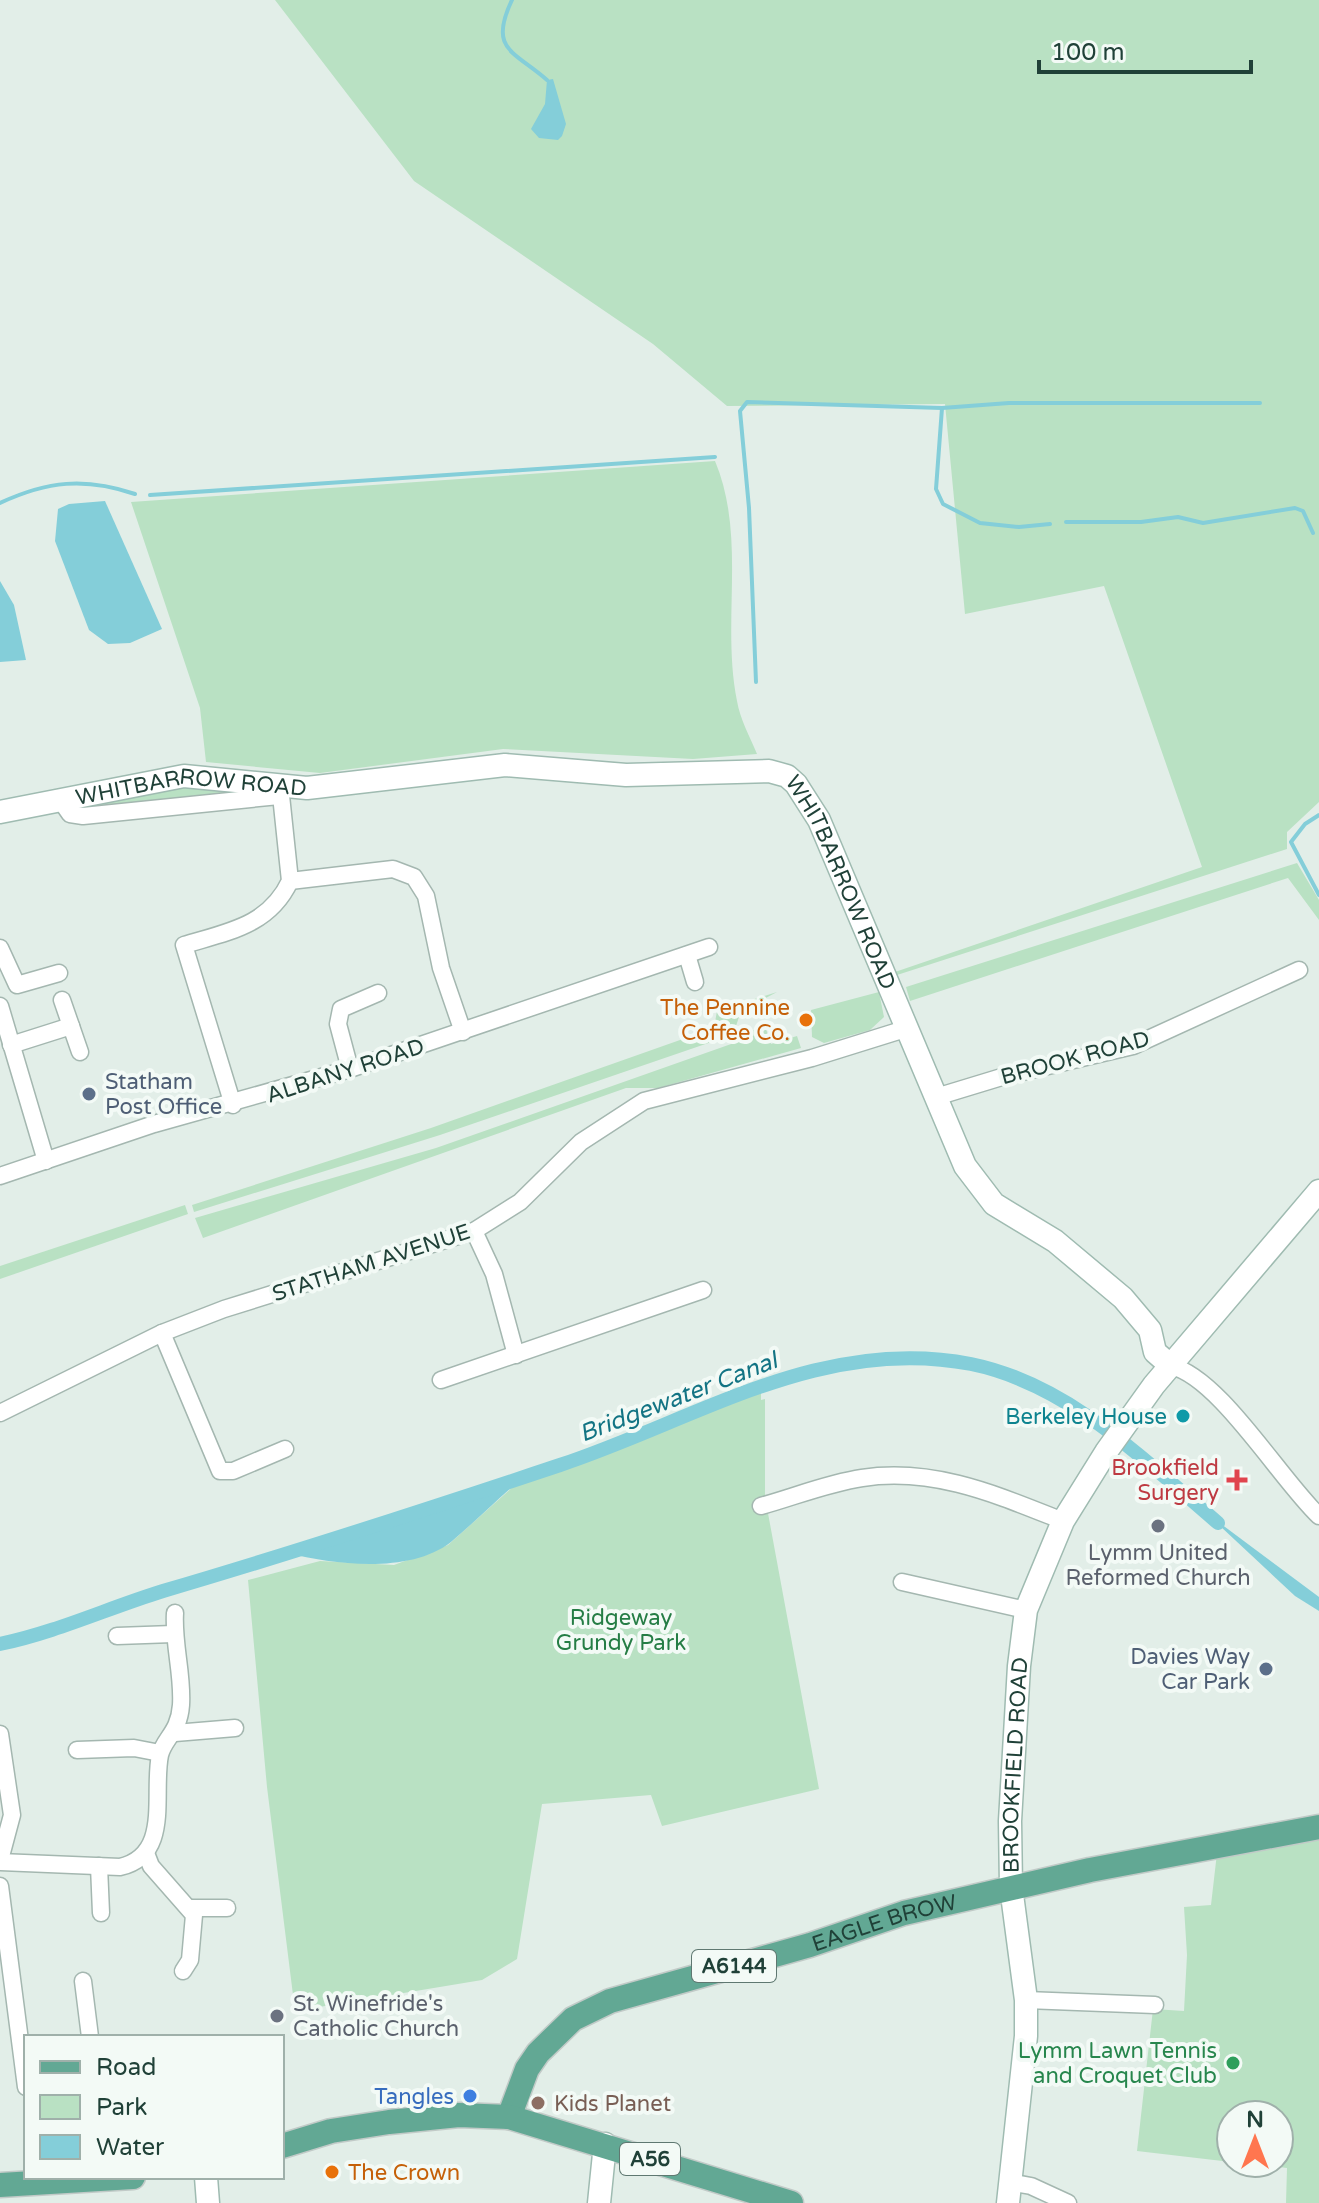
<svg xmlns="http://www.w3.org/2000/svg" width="1319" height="2203" font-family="'Varela Round',sans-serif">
  <rect width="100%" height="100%" fill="#e2eee8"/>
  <g fill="#b9e1c3">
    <path d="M275 0H1319V802L1287 832V849L897 975 895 972 1202 867 1104 586 965 614 945 404 727 406 653 344 414 181Z"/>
    <path d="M715 461C747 538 721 621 737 701 740 719 750 737 757 754L693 759 503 749 320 773 206 762 200 708 131 502Z"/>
    <path d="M151 780 279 796 66 809Z"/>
    <path d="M1297 863 1319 900V920L1288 878 910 1001 906 987Z"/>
    <path d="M777 992 741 1011 736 1026 723 1038 440 1135 194 1212 192 1205 431 1128 714 1028 717 1011Z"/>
    <path d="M879 992 884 1017 870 1030 824 1043 812 1037 811 1010Z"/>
    <path d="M764 1023 771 1044 797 1036 801 1048 658 1088H626L203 1238 195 1218 436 1148 734 1043Z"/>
    <path d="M185 1205 188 1214 0 1279V1266Z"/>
    <path d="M761 1385V1400L765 1399V1497L819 1789 662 1826 651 1795 542 1804 517 1959 482 1980 295 2011 267 1787 248 1580 320 1561 394 1565 448 1545 525 1476Z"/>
    <path d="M1319 1832V2203H1286L1287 2168 1242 2163H1279V2115H1231V2162L1137 2151 1153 2009 1184 2011 1187 1955 1184 1907 1211 1905 1217 1853Z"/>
  </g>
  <g fill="#84ced9">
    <path d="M553 79 566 124 562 136 558 140 539 138 531 129 545 104 547 80Z"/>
    <path d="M105 501 162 629 130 643 108 644 89 630 55 541 58 509 69 504Z"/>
    <path d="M0 581 14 605 26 660 0 662Z"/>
    <path d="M525 1476C499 1497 476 1521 451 1542 410 1574 335 1565 288 1553L397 1521Z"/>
    <path d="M1205 1512 1319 1597V1611L1295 1596Z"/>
  </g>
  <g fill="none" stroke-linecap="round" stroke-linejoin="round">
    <g stroke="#84ced9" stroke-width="4">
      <path d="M512 0C488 50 514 51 547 80"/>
      <path d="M942 408 936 489 943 504 980 523 1019 527 1050 524"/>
      <path d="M150 495 715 457"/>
      <path d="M0 503C47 481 85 477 135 494"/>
      <path d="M1066 522H1141L1178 517 1203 523 1295 508 1303 511 1313 533"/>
      <path d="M756 682 749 508 740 411 747 402 942 408 1009 403H1260"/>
      <path d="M1319 815 1305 824 1291 842 1319 895"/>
    </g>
    <path stroke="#84ced9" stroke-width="14" d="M0 1644C57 1632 108 1608 163 1591 296 1552 428 1509 560 1465 696 1420 821 1335 971 1364 1069 1384 1145 1461 1218 1523"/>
    <g stroke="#a4b7b0" stroke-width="19">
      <g id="street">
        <path d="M61 801 70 814 83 816 279 796"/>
        <path d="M290 881 393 869 414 877 426 896 441 968 463 1032"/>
        <path d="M0 948 17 985 59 973"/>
        <path d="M687 955 695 982"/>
        <path d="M62 1000 80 1052"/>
        <path d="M0 1006 46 1161"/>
        <path d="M11 1045 71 1026"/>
        <path d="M350 1069 338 1024 341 1009 378 993"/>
        <path d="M936 1097 1005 1076 1133 1046 1299 970"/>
        <path d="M233 1105 184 945C227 932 269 926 290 881L280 786"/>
        <path d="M0 1176 154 1124 350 1069 709 947"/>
        <path d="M474 1231 494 1274 516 1355"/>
        <path d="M162 1333 220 1471H233L285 1449"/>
        <path d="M1171 1366C1219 1377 1280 1479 1319 1516"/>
        <path d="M441 1380 703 1290"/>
        <path d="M0 1413 162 1333 224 1309 474 1231 520 1202 581 1142 644 1101 812 1058 905 1029"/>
        <path d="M761 1506C794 1497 828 1483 862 1478 934 1467 997 1495 1063 1521"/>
        <path d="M902 1582 1026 1610"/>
        <path d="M117 1636 173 1634"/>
        <path d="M175 1733 235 1728"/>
        <path d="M0 1734 12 1815 0 1860"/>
        <path d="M77 1750 134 1748 160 1753"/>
        <path d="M146 1853 151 1866 194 1915 190 1960 183 1971"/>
        <path d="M0 1862 120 1867C172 1855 152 1794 160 1755 164 1738 179 1733 181 1705 183 1674 173 1644 175 1613"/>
        <path d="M99 1866 101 1913"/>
        <path d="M0 1886 26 2087"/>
        <path d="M191 1908H227"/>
        <path d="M83 1981 90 2037"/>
        <path d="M1026 2000 1155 2005"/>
        <path d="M1009 2182 1031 2186 1068 2203"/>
      </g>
    </g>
    <g stroke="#9fbbb1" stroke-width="25">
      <g id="secondary">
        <path id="s1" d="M0 812 184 776 307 788 505 765 626 775 769 771 787 776 796 784 819 820 965 1166 994 1204 1055 1241 1123 1298 1150 1330 1155 1352 1171 1366"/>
        <path d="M206 2177 208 2203"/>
        <path d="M599 2203 605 2144"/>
        <path id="s2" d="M1008 2203 1026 2036V2000L1011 1887 1010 1821 1019 1666 1026 1610 1063 1521 1106 1452 1154 1385 1319 1191"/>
      </g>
    </g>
    <g stroke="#c1cac7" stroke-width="27">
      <g id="primary">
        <path id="s3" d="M509 2117 527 2069 538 2053 573 2019 610 2001 810 1945 904 1913 1090 1870 1319 1827"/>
        <path d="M282 2146 331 2131 389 2122 459 2115 509 2117 791 2203"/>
        <path d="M0 2185 133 2177"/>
      </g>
    </g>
    <use href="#street" stroke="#fff" stroke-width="16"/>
    <use href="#secondary" stroke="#fff" stroke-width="22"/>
    <use href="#primary" stroke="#62a894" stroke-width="24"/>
  </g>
  <g fill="#e8710a" stroke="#f3faf6" stroke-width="3">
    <circle cx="806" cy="1020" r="8"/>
    <circle cx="332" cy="2172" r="8"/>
  </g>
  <g fill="#5c6f8a" stroke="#f3faf6" stroke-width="3">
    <circle cx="89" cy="1094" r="8"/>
    <circle cx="1266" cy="1669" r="8"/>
  </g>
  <circle fill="#0f9aa8" stroke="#f3faf6" stroke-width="3" cx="1183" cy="1416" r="8"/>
  <path fill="#e0444e" stroke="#f3faf6" stroke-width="3" d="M1233 1468h8v8h8v8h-8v8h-8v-8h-8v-8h8z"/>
  <g fill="#6b7280" stroke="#f3faf6" stroke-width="3">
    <circle cx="1158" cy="1526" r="8"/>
    <circle cx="277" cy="2016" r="8"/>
  </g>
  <circle fill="#2e9e5b" stroke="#f3faf6" stroke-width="3" cx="1233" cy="2063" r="8"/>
  <circle fill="#3f7fe0" stroke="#f3faf6" stroke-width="3" cx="470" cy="2096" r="8"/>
  <circle fill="#8d6e63" stroke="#f3faf6" stroke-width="3" cx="538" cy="2103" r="8"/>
  <g text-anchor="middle" stroke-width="8" stroke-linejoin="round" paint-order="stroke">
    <g fill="#f3faf6" stroke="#5f7871" stroke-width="2">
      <rect x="692" y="1950" width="84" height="32" rx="6"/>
      <rect x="620" y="2143" width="60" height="32" rx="6"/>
    </g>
    <g font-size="20" font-weight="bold" fill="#204138">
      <text x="734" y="1973">A6144</text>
      <text x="650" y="2166">A56</text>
    </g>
    <g font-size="22" fill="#204138" stroke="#f3faf6">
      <text dy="8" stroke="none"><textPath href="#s1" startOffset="194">WHITBARROW ROAD</textPath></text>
      <text dy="8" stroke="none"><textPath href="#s1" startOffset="914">WHITBARROW ROAD</textPath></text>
      <text transform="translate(1075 1057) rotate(-15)" y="8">BROOK ROAD</text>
      <text transform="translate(345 1070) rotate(-18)" y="8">ALBANY ROAD</text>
      <text transform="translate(371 1262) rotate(-18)" y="8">STATHAM AVENUE</text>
      <text dy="8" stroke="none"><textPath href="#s2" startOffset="440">BROOKFIELD ROAD</textPath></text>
      <text dy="8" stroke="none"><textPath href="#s3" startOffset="446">EAGLE BROW</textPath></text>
    </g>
    <g font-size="22" fill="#c56008" stroke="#f3faf6" text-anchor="end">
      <text x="790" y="1015">The Pennine<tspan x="790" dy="25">Coffee Co.</tspan></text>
      <text x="348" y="2180" text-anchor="start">The Crown</text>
    </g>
    <g font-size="22" fill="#4e5e75" stroke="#f3faf6" text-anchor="start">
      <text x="105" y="1089">Statham<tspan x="105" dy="25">Post Office</tspan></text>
      <text x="1250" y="1664" text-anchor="end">Davies Way<tspan x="1250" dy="25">Car Park</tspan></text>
    </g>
    <g font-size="22" fill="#0d838f" stroke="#f3faf6" text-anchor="end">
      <text x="1167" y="1424">Berkeley House</text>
    </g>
    <g font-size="22" fill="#be3a42" stroke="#f3faf6" text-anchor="end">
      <text x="1219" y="1475">Brookfield<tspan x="1219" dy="25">Surgery</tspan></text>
    </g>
    <g font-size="22" fill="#5b616d" stroke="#f3faf6">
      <text x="1158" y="1560">Lymm United<tspan x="1158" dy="25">Reformed Church</tspan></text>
      <text x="293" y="2011" text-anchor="start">St. Winefride's<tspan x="293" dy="25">Catholic Church</tspan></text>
    </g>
    <g font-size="22" fill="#257d45" stroke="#f3faf6">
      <text x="621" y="1625">Ridgeway<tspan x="621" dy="25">Grundy Park</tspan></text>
    </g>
    <g font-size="22" fill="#27864d" stroke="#f3faf6" text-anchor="end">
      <text x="1217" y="2058">Lymm Lawn Tennis<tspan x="1217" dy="25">and Croquet Club</tspan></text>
    </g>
    <g font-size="22" fill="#366cbe" stroke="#f3faf6" text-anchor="end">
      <text x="454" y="2104">Tangles</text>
    </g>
    <g font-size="22" fill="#785e54" stroke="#f3faf6" text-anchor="start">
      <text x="554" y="2111">Kids Planet</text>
    </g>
    <g font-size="24" font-style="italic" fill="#137484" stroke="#f3faf6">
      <text transform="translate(678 1397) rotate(-21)" y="8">Bridgewater Canal</text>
    </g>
  </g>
  <rect x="24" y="2035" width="260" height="144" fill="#f3faf6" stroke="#9fb0aa" stroke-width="2"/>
  <rect x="40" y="2061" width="40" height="12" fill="#62a894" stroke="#9fb0aa" stroke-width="2"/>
  <text x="96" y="2075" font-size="24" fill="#204138">Road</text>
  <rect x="40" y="2095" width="40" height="24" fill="#b9e1c3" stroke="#9fb0aa" stroke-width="2"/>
  <text x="96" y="2115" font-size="24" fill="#204138">Park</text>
  <rect x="40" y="2135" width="40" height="24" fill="#84ced9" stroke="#9fb0aa" stroke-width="2"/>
  <text x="96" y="2155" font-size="24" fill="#204138">Water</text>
  <g transform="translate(1255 2139)"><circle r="38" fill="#f3faf6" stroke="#9fb0aa" stroke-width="2"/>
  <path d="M0-6L14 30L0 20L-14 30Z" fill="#ff764f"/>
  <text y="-12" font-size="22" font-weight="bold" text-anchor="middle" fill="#204138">N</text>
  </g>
  <path d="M1039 60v12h212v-12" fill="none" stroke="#204138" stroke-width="4"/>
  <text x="1051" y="60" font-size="24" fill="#204138" stroke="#f3faf6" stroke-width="6" paint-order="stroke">100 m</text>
</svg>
